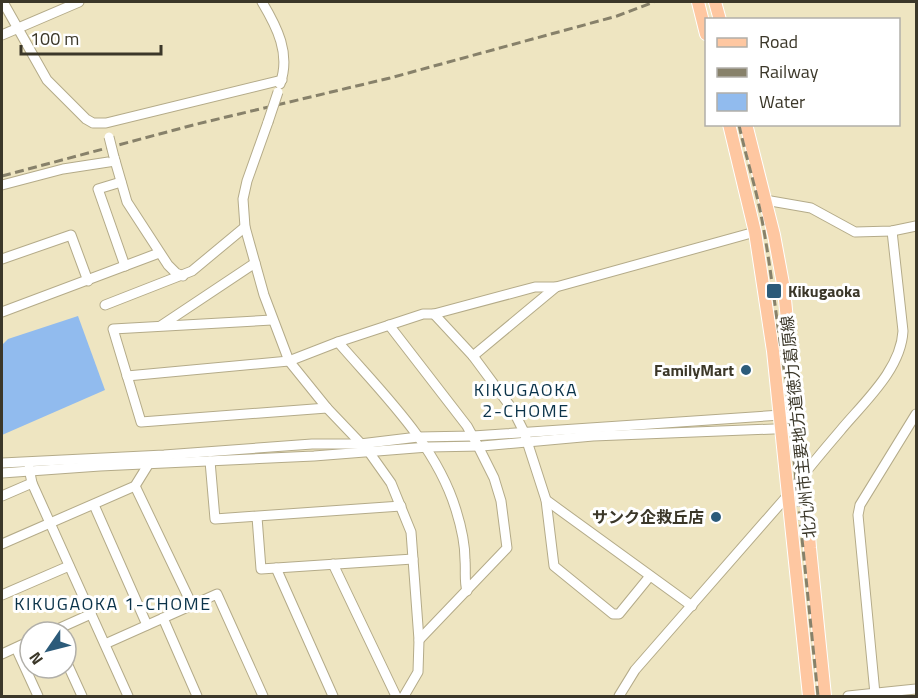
<svg xmlns="http://www.w3.org/2000/svg" width="918" height="698" font-family="'Titillium Web','Noto Sans JP',sans-serif">
  <rect width="100%" height="100%" fill="#eee5c1"/>
  <path fill="#91bbee" d="M78 316 105 390 2 435V345L8 339Z"/>
  <g fill="none" stroke-linecap="round" stroke-linejoin="round">
    <g stroke="#b4ab89" stroke-width="11">
      <g id="minor">
        <path d="M3 2 47 80 86 119 93 123H106L282 80"/>
        <path d="M262 2C277 27 291 54 280 84"/>
        <path d="M2 35 79 2"/>
        <path d="M268 122 247 181 243 199 245 227 264 295 289 361 327 408 369 452 391 483 411 532 419 640 418 672 404 696"/>
        <path d="M114 157 127 202 168 265 176 273 183 276"/>
        <path d="M121 182 98 189 125 266"/>
        <path d="M2 185 63 169 115 161"/>
        <path d="M765 200 811 208 855 232 892 231 916 226"/>
        <path d="M2 259 71 235 88 281"/>
        <path d="M105 305 192 271 245 227"/>
        <path d="M2 312 159 253"/>
        <path d="M434 314 473 356 513 410 524 432 546 500 554 566 613 614H619L650 576"/>
        <path d="M272 320 113 329 141 422 327 408"/>
        <path d="M162 325 255 263"/>
        <path d="M389 325 467 426 478 446 494 478 501 501 507 548 419 640"/>
        <path d="M338 342C382 393 436 444 456 510 461 526 465 543 465 560 466 570 464 581 467 591"/>
        <path d="M473 356 556 287"/>
        <path d="M127 376 289 361 338 342 423 314H434L535 287H556L755 232"/>
        <path d="M210 461 215 519 401 506"/>
        <path d="M2 463 164 455 312 444H360L418 437 473 436 796 414"/>
        <path d="M29 468 32 483 128 696"/>
        <path d="M2 473 100 466 314 456 428 447 482 446 593 436 798 428"/>
        <path d="M135 486 192 605"/>
        <path d="M2 496 32 483"/>
        <path d="M546 500 692 606"/>
        <path d="M94 505 147 625"/>
        <path d="M257 517 261 569 413 559"/>
        <path d="M2 544 135 486 148 465"/>
        <path d="M333 564 396 696"/>
        <path d="M276 568 333 696"/>
        <path d="M2 595 69 566"/>
        <path d="M163 618 197 696"/>
        <path d="M51 632 91 614"/>
        <path d="M105 644 217 594 263 696"/>
        <path d="M16 648 38 696"/>
        <path d="M2 654 30 641"/>
        <path d="M66 661 82 696"/>
        <path d="M875 694 858 515 860 505 916 414"/>
        <path d="M619 696 635 670 788 495C804 473 822 452 840 431 863 403 901 370 903 331L892 231"/>
        <path d="M848 696 916 689"/>
      </g>
    </g>
    <g stroke="#fff" stroke-width="14">
      <g id="major">
        <path d="M698 2 706 34"/>
        <path d="M715 2 720 20"/>
        <path d="M729 124 755 232 773 351 809 696"/>
        <path d="M746 124 774 235 784 289 796 414 804 472 810 548 825 696"/>
      </g>
    </g>
    <use href="#minor" stroke="#fff" stroke-width="9"/>
    <use href="#major" stroke="#fec7a1" stroke-width="12"/>
    <g stroke="#87816a" stroke-width="3" stroke-dasharray="9 4.5" stroke-linecap="butt">
      <path d="M739 125C746 157 756 188 762 220 772 273 777 327 786 381L818 696"/>
      <path d="M2 176 197 124 390 78 617 16 654 2"/>
    </g>
    <g stroke="#b4ab89" stroke-width="11" stroke-linecap="butt">
      <g id="minor-bridge">
        <path d="M268 122 278 92"/>
        <path d="M109 137 114 157"/>
      </g>
    </g>
    <use href="#minor-bridge" stroke="#fff" stroke-width="9"/>
  </g>
  <g fill="#2c5b7a" stroke="#fff" stroke-width="2">
    <rect x="766" y="283" width="16" height="16" rx="3"/>
    <circle cx="746" cy="370" r="6"/>
    <circle cx="716" cy="517" r="6"/>
  </g>
  <g text-anchor="middle" stroke-width="6" stroke-linejoin="round" paint-order="stroke">
    <g font-size="16" font-weight="bold" fill="#3b3729" stroke="#fff" text-anchor="end">
      <text x="788" y="297" text-anchor="start">Kikugaoka</text>
      <text x="734" y="376">FamilyMart</text>
      <text x="704" y="523">サンク企救丘店</text>
    </g>
    <g font-size="16" fill="#3b3729" stroke="#fff">
      <text transform="translate(798 427) rotate(-96)" y="6">北九州市主要地方道徳力葛原線</text>
    </g>
    <g font-size="18" letter-spacing="1.5" fill="#0b334a" stroke="#fff">
      <text x="526" y="396">KIKUGAOKA<tspan x="526" dy="21">2-CHOME</tspan></text>
      <text x="113" y="610">KIKUGAOKA 1-CHOME</text>
    </g>
  </g>
  <rect width="918" height="698" fill="none" stroke="#3b3729" stroke-width="6"/>
  <rect x="705" y="18" width="195" height="108" fill="#ffffff" stroke="#b1afa9" stroke-width="1.5"/>
  <rect x="717" y="38" width="30" height="9" fill="#fec7a1" stroke="#b1afa9" stroke-width="1.5"/>
  <text x="759" y="48" font-size="18" fill="#3b3729">Road</text>
  <rect x="717" y="68" width="30" height="9" fill="#87816a" stroke="#b1afa9" stroke-width="1.5"/>
  <text x="759" y="78" font-size="18" fill="#3b3729">Railway</text>
  <rect x="717" y="93" width="30" height="18" fill="#91bbee" stroke="#b1afa9" stroke-width="1.5"/>
  <text x="759" y="108" font-size="18" fill="#3b3729">Water</text>
  <g transform="translate(48 650) rotate(235)"><circle r="28" fill="#ffffff" stroke="#b1afa9" stroke-width="1.5"/>
  <path d="M0-4.5L10 22L0 15L-10 22Z" fill="#2c5b7a"/>
  <text y="-9" font-size="16" font-weight="bold" text-anchor="middle" fill="#3b3729">N</text>
  </g>
  <path d="M21 45v9h140v-9" fill="none" stroke="#3b3729" stroke-width="3"/>
  <text x="30" y="45" font-size="18" fill="#3b3729" stroke="#ffffff" stroke-width="4.5" paint-order="stroke">100 m</text>
</svg>
